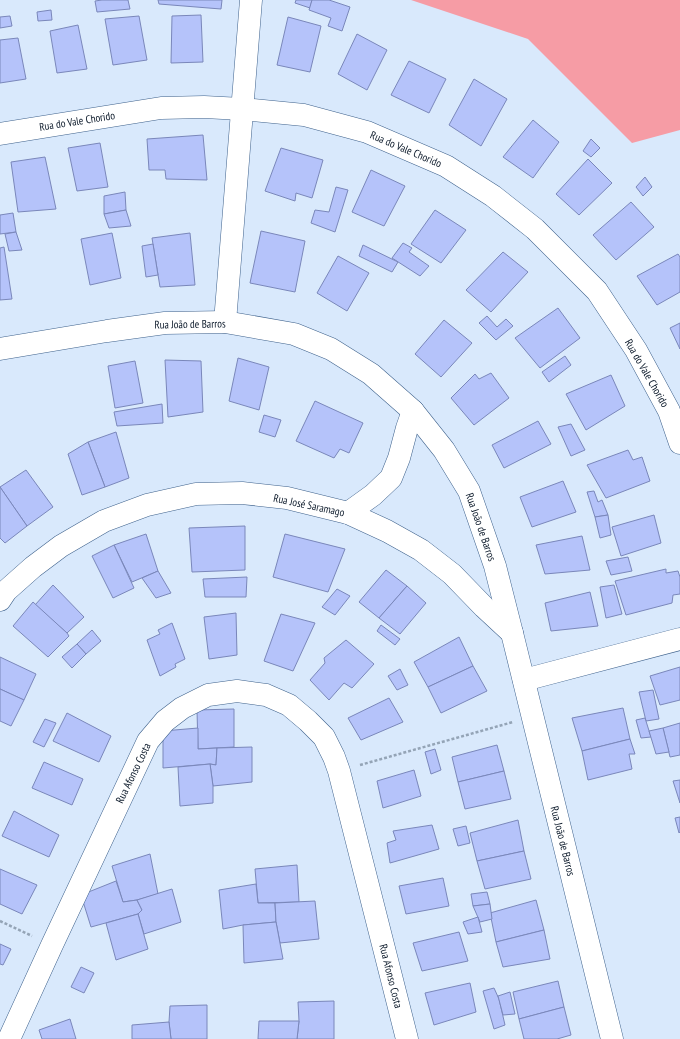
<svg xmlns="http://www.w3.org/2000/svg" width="680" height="1039" font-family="'PT Sans Narrow',sans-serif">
  <rect width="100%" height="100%" fill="#d9e9fc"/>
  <path fill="#f69ca5" d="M411 0H680V130L632 143 528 39Z"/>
  <g fill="#b5c3fa" stroke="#7a87ba">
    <path d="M102 0H128L130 9 97 12 95 1Z"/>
    <path d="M158 0H222L221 9 159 4Z"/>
    <path d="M296 0H312L310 8 295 3Z"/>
    <path d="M312 0H329L350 7 342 31 328 26 331 18 309 10Z"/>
    <path d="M51 10 52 20 38 21 37 12Z"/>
    <path d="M201 15 203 62 171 63 172 16Z"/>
    <path d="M10 16 12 26 0 28V17Z"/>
    <path d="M139 16 147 60 113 65 105 19Z"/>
    <path d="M288 17 321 26 310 72 277 65Z"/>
    <path d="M78 25 87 69 57 73 50 31Z"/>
    <path d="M357 34 387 50 367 90 338 74Z"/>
    <path d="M18 38 26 79 0 83V40Z"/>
    <path d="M409 61 446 79 429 113 391 95Z"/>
    <path d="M474 79 507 99 481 146 449 125Z"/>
    <path d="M533 120 559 142 533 178 503 157Z"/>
    <path d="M203 135 207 180 166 179 165 170H149L147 139Z"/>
    <path d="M591 139 600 148 591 157 583 151Z"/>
    <path d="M100 143 108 187 77 191 68 148Z"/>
    <path d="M281 148 323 160 312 198 296 193 295 201 265 191Z"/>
    <path d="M45 157 56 209 18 212 11 162Z"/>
    <path d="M588 159 612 183 579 215 556 194Z"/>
    <path d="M371 170 405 186 384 226 352 212Z"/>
    <path d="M645 177 652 187 643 196 636 187Z"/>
    <path d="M336 187 348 190 335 232 311 223 315 210 329 212Z"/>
    <path d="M125 192 126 210 104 214V196Z"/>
    <path d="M631 202 654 227 616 260 593 235Z"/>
    <path d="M126 210 131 226 109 228 104 214Z"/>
    <path d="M435 210 466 230 441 263 411 244Z"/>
    <path d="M13 213 16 232 0 234V215Z"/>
    <path d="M261 231 305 241 295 292 250 283Z"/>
    <path d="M16 232 22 250 9 251 5 234Z"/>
    <path d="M112 233 121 278 90 285 81 239Z"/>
    <path d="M190 233 195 285 160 287 152 238Z"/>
    <path d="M403 243 412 248 409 252 429 266 420 276 392 258Z"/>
    <path d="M153 244 158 275 146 277 142 246Z"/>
    <path d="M363 245 398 262 392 272 359 256Z"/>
    <path d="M4 247 12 299 0 300V248Z"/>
    <path d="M503 252 528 272 491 312 466 290Z"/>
    <path d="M678 254 680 257V292L657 305 637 276Z"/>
    <path d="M338 256 369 273 347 311 317 293Z"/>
    <path d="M558 308 580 338 540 368 515 338Z"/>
    <path d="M487 316 497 327 506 319 513 326 496 340 479 323Z"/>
    <path d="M444 320 472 343 441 377 415 354Z"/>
    <path d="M680 323V349L670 328Z"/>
    <path d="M565 356 571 365 549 382 542 372Z"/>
    <path d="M238 358 269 367 259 410 229 401Z"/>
    <path d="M165 360 201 361 203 412 168 417Z"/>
    <path d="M135 361 143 403 115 408 108 366Z"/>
    <path d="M491 373 509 398 474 425 451 398 475 374 479 379Z"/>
    <path d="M611 375 625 406 586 430 566 394Z"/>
    <path d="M315 401 363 423 349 453 340 449 334 458 296 441Z"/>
    <path d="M162 404 163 423 117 426 114 412Z"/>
    <path d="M264 415 281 420 275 437 259 432Z"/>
    <path d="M538 421 551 444 504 468 492 445Z"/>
    <path d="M571 424 585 450 571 456 558 427Z"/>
    <path d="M116 432 129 478 105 487 88 442Z"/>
    <path d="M88 442 105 487 82 495 68 454Z"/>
    <path d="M628 450 633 460 642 457 650 481 606 498 587 465Z"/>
    <path d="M26 470 53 507 27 526 0 487Z"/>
    <path d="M563 481 576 512 532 527 520 497Z"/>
    <path d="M0 487 27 526 5 543 0 538Z"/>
    <path d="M594 491 598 502 602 500 608 515 595 517 587 492Z"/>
    <path d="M608 515 611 535 600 538 595 517Z"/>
    <path d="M654 515 661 543 621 556 612 527Z"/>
    <path d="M245 526V570L192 572 189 528Z"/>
    <path d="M146 534 158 571 132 582 114 545Z"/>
    <path d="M285 534 345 549 328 592 273 577Z"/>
    <path d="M582 536 590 570 545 574 536 545Z"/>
    <path d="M114 545 134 588 113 598 92 556Z"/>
    <path d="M628 557 632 571 611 575 606 561Z"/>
    <path d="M666 569V573L678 571 680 577V594L673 595 672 603 626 615 615 581Z"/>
    <path d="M386 570 407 586 379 618 359 602Z"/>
    <path d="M158 571 171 593 156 598 142 578Z"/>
    <path d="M247 577 246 597H205L203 579Z"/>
    <path d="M53 585 84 617 67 633 35 605Z"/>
    <path d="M614 585 622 614 606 618 600 587Z"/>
    <path d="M407 586 426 603 400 634 379 618Z"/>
    <path d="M337 589 350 596 335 615 322 607Z"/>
    <path d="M590 592 598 626 551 631 545 603Z"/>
    <path d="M33 602 67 633 69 636 48 657 13 626Z"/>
    <path d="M236 613 237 655 209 659 204 617Z"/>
    <path d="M281 614 315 623 293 671 264 661Z"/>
    <path d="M172 623 185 659 175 664 176 667 160 676 147 640 160 634 158 630Z"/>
    <path d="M381 625 400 639 395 645 377 631Z"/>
    <path d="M92 630 101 641 86 654 77 644Z"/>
    <path d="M459 637 473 666 428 687 414 662Z"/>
    <path d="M346 640 374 664 352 688 344 683 329 700 310 680 325 663 324 658Z"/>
    <path d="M77 644 86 654 72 668 62 657Z"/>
    <path d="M0 657 36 674 24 700 0 689Z"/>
    <path d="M473 666 487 691 441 713 428 687Z"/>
    <path d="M680 667V700L660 705 650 676Z"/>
    <path d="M400 669 408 685 397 690 388 676Z"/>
    <path d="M0 689 24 700 11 726 0 721Z"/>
    <path d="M653 690 659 719 646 721 639 692Z"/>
    <path d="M389 698 403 722 361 740 348 718Z"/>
    <path d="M623 708 630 739 582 751 572 718Z"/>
    <path d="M234 709V747L198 749 197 710Z"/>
    <path d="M67 713 111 736 99 762 53 741Z"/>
    <path d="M645 718 651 737 641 738 636 720Z"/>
    <path d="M45 719 56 723 44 747 33 742Z"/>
    <path d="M680 723V755L670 757 663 728Z"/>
    <path d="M198 728V749L217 748 216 765 210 764 163 768V731Z"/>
    <path d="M663 728 669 752 656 754 649 731Z"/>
    <path d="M630 739 635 754H629L632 769 588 780 582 751Z"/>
    <path d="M497 745 504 771 458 782 452 757Z"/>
    <path d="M252 747V782L213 786 210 764 216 765 217 748Z"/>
    <path d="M435 749 441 770 431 774 425 752Z"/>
    <path d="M44 762 83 779 72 805 32 788Z"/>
    <path d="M210 764 213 786V803L180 806 178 767Z"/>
    <path d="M414 770 421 796 383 808 377 781Z"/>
    <path d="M504 771 511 799 465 809 458 782Z"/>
    <path d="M680 780V803L673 781Z"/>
    <path d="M14 811 59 835 49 857 2 836Z"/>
    <path d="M680 817V832L679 833 675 818Z"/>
    <path d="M518 820 524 851 477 861 470 833Z"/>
    <path d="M432 825 439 849 390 863 387 843 396 840 393 831Z"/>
    <path d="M466 826 470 843 458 846 453 829Z"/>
    <path d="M524 851 531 879 485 889 477 861Z"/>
    <path d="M150 854 158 894 137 900 123 902 112 866Z"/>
    <path d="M297 865 299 902 258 903 255 869Z"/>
    <path d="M0 869 37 885 22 914 0 904Z"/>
    <path d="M443 878 449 906 406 914 399 886Z"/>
    <path d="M116 881 123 902 137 900 142 910 138 914 91 927 81 895Z"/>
    <path d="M256 884 258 903H275L276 922 243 925 223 929 219 890Z"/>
    <path d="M172 889 181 922 144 934 138 914 142 910 137 900Z"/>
    <path d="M487 892 490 904 473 906 471 894Z"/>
    <path d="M536 900 544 930 496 942 490 913Z"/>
    <path d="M315 901 319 939 280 943 276 922 275 903Z"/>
    <path d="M490 904 492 919 480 922 473 906Z"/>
    <path d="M138 914 148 949 116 960 106 923Z"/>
    <path d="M478 917 482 932 468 934 463 922Z"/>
    <path d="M276 922 283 959 244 963 243 925Z"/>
    <path d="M544 930 550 959 503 967 496 942Z"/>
    <path d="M459 932 468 961 422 971 413 943Z"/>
    <path d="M0 944 11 949 3 965 0 964Z"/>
    <path d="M81 967 94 973 84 993 71 987Z"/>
    <path d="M558 981 564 1007 519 1019 513 992Z"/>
    <path d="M470 983 476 1012 434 1025 425 993Z"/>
    <path d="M494 988 499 999 505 1025 494 1029 483 991Z"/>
    <path d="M510 992 515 1014 503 1015 498 996Z"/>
    <path d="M334 1001V1039H297L299 1021 298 1002Z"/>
    <path d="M207 1005V1039H171L169 1022 170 1006Z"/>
    <path d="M564 1007 571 1035 557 1039H524L519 1019Z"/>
    <path d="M70 1019 76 1039H42L39 1030Z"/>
    <path d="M259 1021H299L297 1039H258Z"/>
    <path d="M169 1022 171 1039H132V1025Z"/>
  </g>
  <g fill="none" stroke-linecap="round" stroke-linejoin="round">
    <g stroke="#3f628c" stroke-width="23">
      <g id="minor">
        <path d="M0 134 161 108 204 107 242 109 304 115 367 132 446 166 493 196 535 229 597 291 636 350 669 411 680 443"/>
        <path d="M225 322 251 0"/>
        <path d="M0 349 107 331 165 323 225 322 294 334 331 349 371 374 413 411 444 450 469 491 495 566 512 633 612 1039"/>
        <path d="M348 513 373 495 391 478 399 458 407 428 413 411"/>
        <path d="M0 600 6 591 33 567 61 546 104 521 147 505 196 494 242 493 287 498 348 513 387 531 421 550 452 574 484 607 512 633"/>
        <path d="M524 680 680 639"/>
        <path d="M9 1039 52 945 148 741 165 721 182 708 208 695 237 691 266 695 289 705 308 721 324 737 334 757 339 771 407 1039"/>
      </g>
    </g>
    <g stroke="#94a4b6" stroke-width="2.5" stroke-dasharray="3 2" stroke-linecap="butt">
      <path d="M360 765 513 722"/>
      <path d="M0 921 32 936"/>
    </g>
    <use href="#minor" stroke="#fff" stroke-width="22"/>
  </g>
  <g text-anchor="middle" stroke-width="3" stroke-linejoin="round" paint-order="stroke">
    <g font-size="11" fill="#0a1829" stroke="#fff">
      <text transform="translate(77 121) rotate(-9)" y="4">Rua do Vale Chorido</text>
      <text transform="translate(406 149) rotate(23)" y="4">Rua do Vale Chorido</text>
      <text transform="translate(190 324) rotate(-1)" y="4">Rua João de Barros</text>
      <text transform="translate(647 373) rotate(60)" y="4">Rua do Vale Chorido</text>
      <text transform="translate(309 505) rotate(12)" y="4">Rua José Saramago</text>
      <text transform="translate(481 527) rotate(71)" y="4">Rua João de Barros</text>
      <text transform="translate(133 773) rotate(-64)" y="4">Rua Afonso Costa</text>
      <text transform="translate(563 841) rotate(76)" y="4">Rua João de Barros</text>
      <text transform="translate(391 976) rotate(76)" y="4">Rua Afonso Costa</text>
    </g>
  </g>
</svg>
